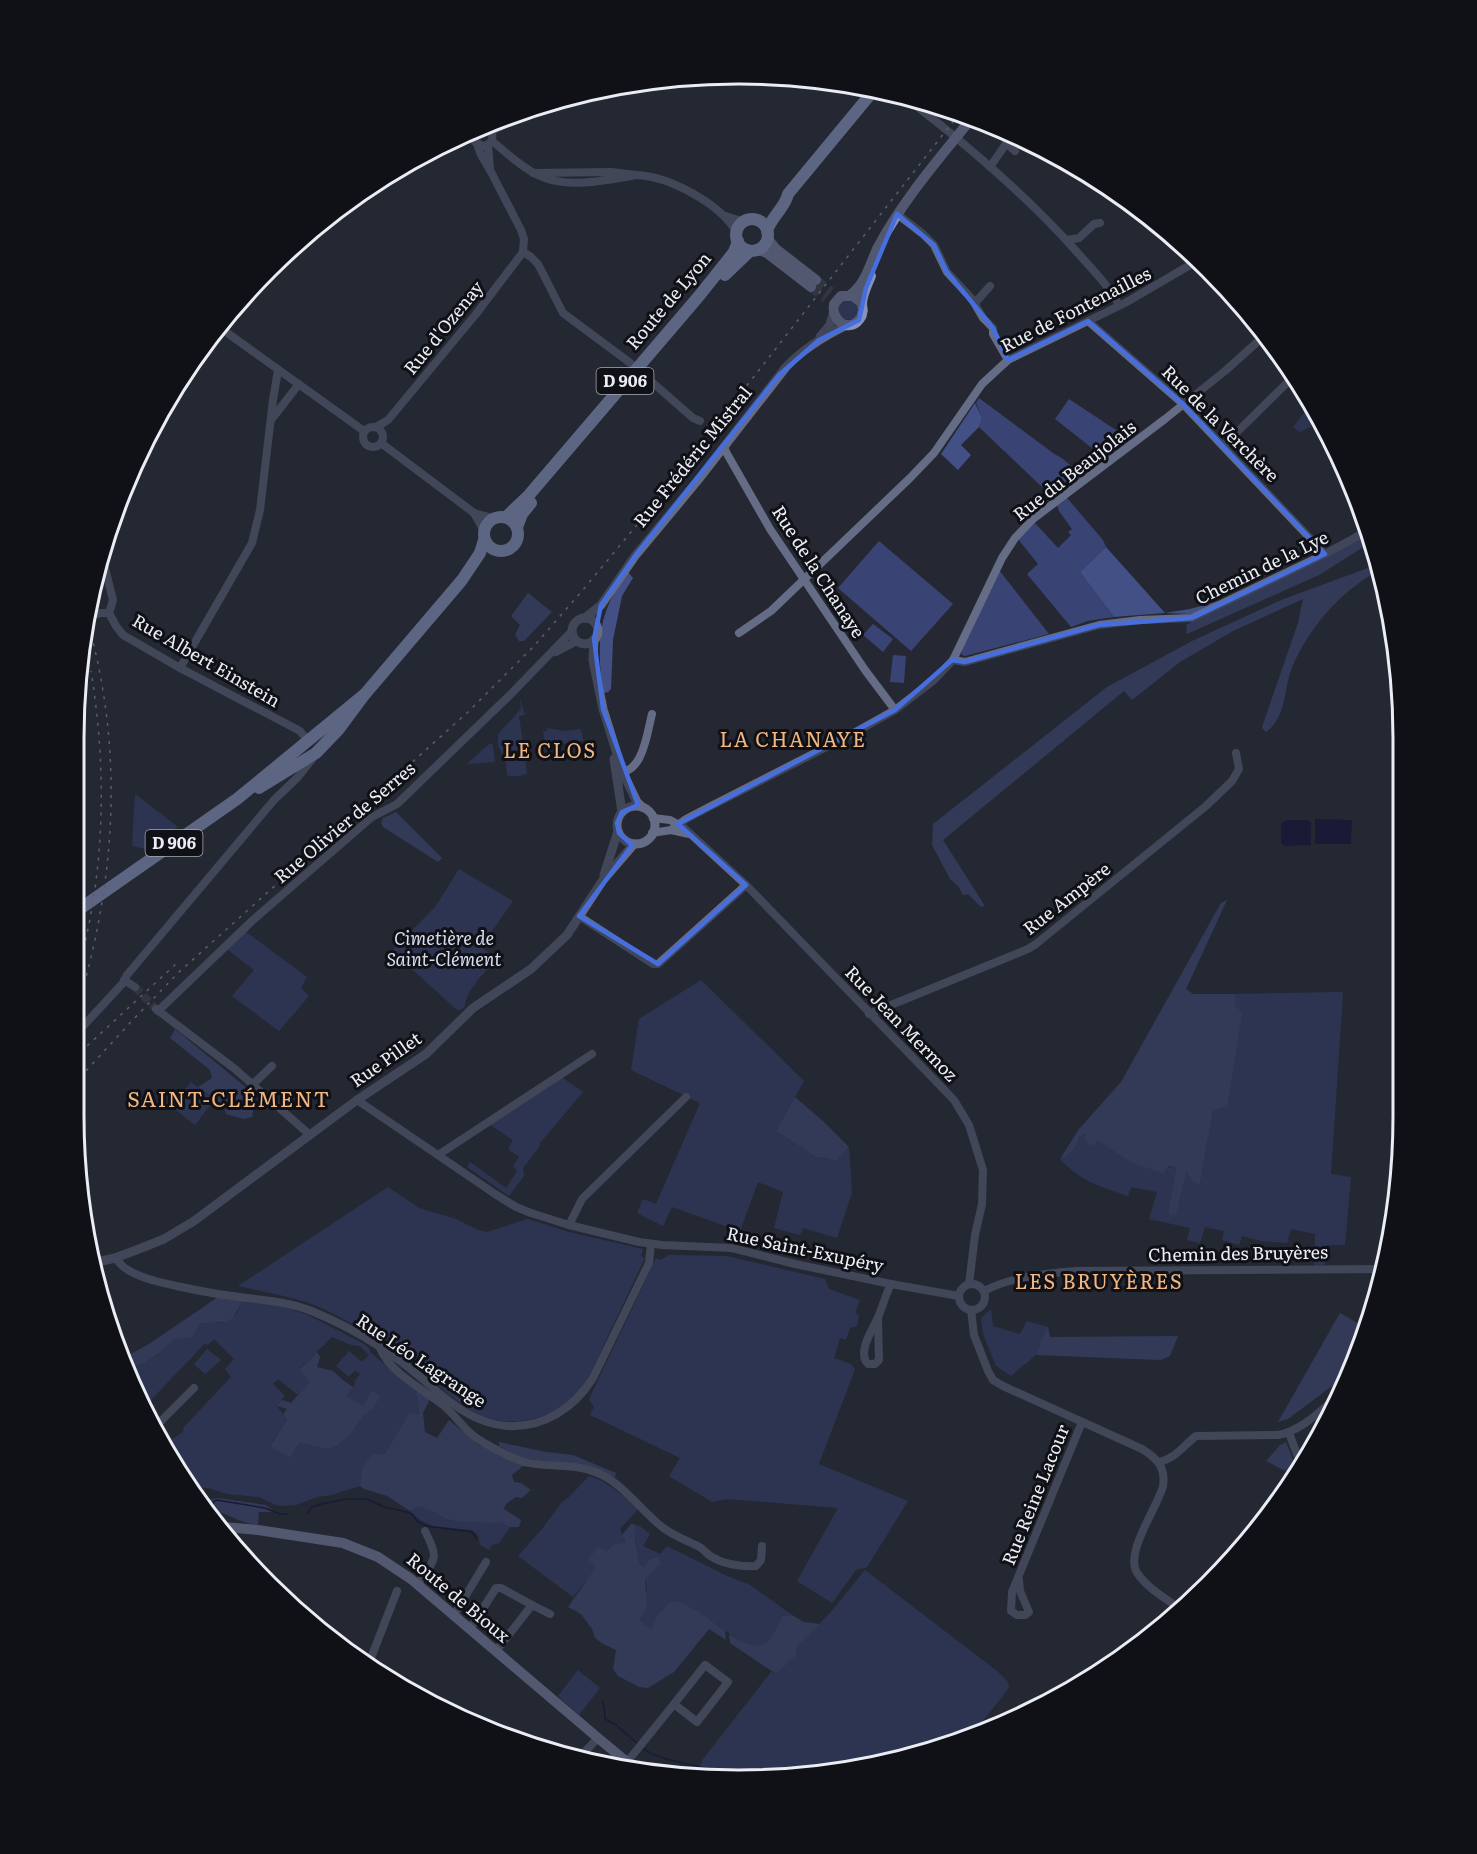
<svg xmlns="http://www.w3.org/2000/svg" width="1477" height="1854" font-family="Literata,serif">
  <rect width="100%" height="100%" fill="#252833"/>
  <g fill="#394475" fill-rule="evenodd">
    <path d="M843 300 856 302 858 313C853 321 848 321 840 317L838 305Z"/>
    <path d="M979 398 1053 453 1063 459 1083 476 1049 501 1043 488 979 427 982 418 976 403Z"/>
    <path d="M1069 399 1131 440 1106 459 1055 419Z"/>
    <path d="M1312 403 1319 417 1312 426 1300 432 1293 427Z"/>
    <path d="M1067 498 1103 540 1106 547 1080 572 1114 617 1088 621 1071 627 1027 574 1038 564 1018 539 1035 523 1058 548 1071 535 1068 532 1072 529 1059 511 1057 505Z"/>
    <path d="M879 541 953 604 911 651 838 588Z"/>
    <path d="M999 570 1049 634 965 656 962 655 961 649Z"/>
    <path d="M873 624 893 639 883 652 863 635Z"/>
    <path d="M893 655 906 656 904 683 890 682Z"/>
    <path d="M520 698 525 715 519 716 527 773C522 777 512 777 507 775L506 762 498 745V734L521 709Z"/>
    <path d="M547 728 564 731 581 729 583 741 566 743 546 752 543 731H548Z"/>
    <path d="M490 743 493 745 495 762 467 764Z"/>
    <path d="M135 794 178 827 145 849 132 846Z"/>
    <path d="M459 869 513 901 481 947 497 959C487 970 465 991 465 1006L461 1010H457L392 951 436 906Z"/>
    <path d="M245 931 307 977 301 988 309 996 279 1031 232 996 254 970 227 949Z"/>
    <path d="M701 980 804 1081 776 1131 816 1157 827 1158 836 1161 849 1147 852 1193 837 1238 803 1228 800 1235 774 1228 783 1192 758 1182 740 1231 672 1207 663 1226 637 1213 643 1199 656 1204 700 1103 631 1070 639 1019Z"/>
    <path d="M1343 992 1331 1174 1351 1177 1345 1245H1326L1325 1265H1314L1315 1234 1291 1229 1287 1243 1261 1241 1242 1236 1239 1245 1222 1240 1224 1231 1205 1227 1200 1243 1187 1240 1190 1228 1149 1219 1157 1192 1131 1187 1128 1196C1100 1186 1081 1182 1060 1159 1068 1156 1079 1148 1079 1137L1086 1134 1096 1139 1132 1163 1176 1168 1168 1212 1186 1172 1200 1184 1213 1110 1224 1107 1236 1007 1235 994Z"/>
    <path d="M560 1076 583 1092 540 1143V1146L523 1168 524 1176 509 1196 467 1167 470 1162 506 1188 517 1171 513 1166 519 1157 508 1149 513 1140 489 1124Z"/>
    <path d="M191 1082 214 1100 195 1125 172 1107Z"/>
    <path d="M388 1187 419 1208 456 1219 478 1230 487 1232 528 1219 569 1232 643 1249 641 1256 645 1258C632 1285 619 1313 606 1340 598 1358 591 1377 578 1392 556 1418 514 1429 482 1416 460 1406 442 1388 423 1373L425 1361 402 1343 392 1349C368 1333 333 1311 306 1302 284 1295 260 1291 238 1286Z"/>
    <path d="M669 1255 726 1256 825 1279 829 1289 860 1300 855 1313 859 1315 857 1326 850 1328 846 1340 840 1338 834 1358 851 1364 855 1369 819 1464 908 1501 867 1567 856 1570 832 1603 797 1581 838 1508 728 1499 712 1502 669 1476 680 1458 590 1415 594 1407 589 1399 656 1258 661 1260Z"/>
    <path d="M242 1301 287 1308 308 1315 364 1344 369 1348 371 1353 415 1390 418 1400 419 1415 409 1413 385 1454 362 1468 360 1486 331 1495 317 1497 296 1505 284 1506 276 1505 259 1497 228 1494 208 1488 193 1487 162 1448V1446L183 1432 184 1427 231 1377 225 1369 234 1359 214 1339 208 1345 204 1344C185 1366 164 1384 146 1407L130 1368 141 1362 148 1361 158 1355 168 1343 182 1337 200 1324 211 1322 222 1323 236 1315ZM332 1337 351 1345 360 1346 369 1355 362 1362 349 1351 336 1366 349 1377 355 1370 360 1374 354 1382 355 1384 345 1396 364 1407 373 1409 363 1416 351 1434 327 1449 299 1443 290 1458 270 1445 287 1420 277 1406 285 1396 273 1384 278 1379 298 1395 309 1383 300 1368Z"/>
    <path d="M991 1309 993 1326 1020 1334 1027 1321 1048 1327 1042 1338 1036 1355 1011 1376 996 1366 983 1334 981 1318Z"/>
    <path d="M207 1349 221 1360 205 1374 194 1364Z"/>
    <path d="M589 1476C609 1482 623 1496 638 1509L620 1529 625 1543 607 1552 589 1558 597 1567 573 1597 518 1556 542 1529 562 1502 569 1497Z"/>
    <path d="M419 1505 437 1513 443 1518 459 1522 491 1523 500 1522 510 1527 499 1543 492 1545 489 1550 480 1545 478 1535 472 1530 433 1526 420 1520 410 1511Z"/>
    <path d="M634 1524 641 1527 650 1534 643 1546 660 1554 667 1546 725 1575 750 1585 792 1615 782 1616 771 1640 760 1646 753 1647 741 1641 689 1607 671 1601 656 1618 651 1629 645 1626 640 1619 647 1589 645 1578 654 1571 645 1569 640 1565 635 1540 636 1534Z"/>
    <path d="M865 1570 997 1671 1008 1682 1009 1688 974 1732 910 1758 738 1780 695 1775 703 1759 771 1672 776 1674 797 1646 830 1613Z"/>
    <path d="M578 1670 600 1688 579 1715 558 1696Z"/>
  </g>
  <g fill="#435086">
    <path d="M975 403 982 418 979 427 961 445 971 455 958 470 941 454Z"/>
    <path d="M1370 534 1371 541 1365 546 1319 575 1187 634 1186 625Z"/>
    <path d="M1106 547 1165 613 1190 609 1219 601 1205 609 1191 614 1165 613 1114 617 1080 572Z"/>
    <path d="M1376 565 1377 571C1340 593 1311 625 1293 665 1283 687 1288 716 1266 732L1262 728 1263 724 1298 623 1303 599 1233 631 1180 662 1132 700 1124 691 943 840 985 906 981 907 968 894 963 895 958 886 950 879 932 845 933 824 1107 687 1192 641 1281 600Z"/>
    <path d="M628 572 633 578 622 596 613 640 611 689 608 692 604 693 602 691C598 639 596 616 628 572Z"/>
    <path d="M528 593 552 612 524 641H519L515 635 520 625 511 616Z"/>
    <path d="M396 812 442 858 438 862 383 827 381 823 383 818Z"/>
    <path d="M1227 900 1186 989 1193 994H1235L1236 1007 1242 1012 1228 1103 1224 1107 1213 1110 1200 1184 1193 1183 1191 1177 1186 1172 1176 1214 1171 1216 1168 1212 1176 1168 1169 1166 1163 1173 1132 1163 1097 1140 1094 1146 1086 1142 1085 1134 1079 1137C1079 1148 1068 1156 1060 1159L1079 1129 1121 1082 1221 903Z"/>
    <path d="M175 1029 254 1094 255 1102 252 1117 243 1119 226 1114 224 1106 198 1087 212 1078 210 1070 170 1038Z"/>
    <path d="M795 1097 824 1122 849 1147 836 1161 827 1158 816 1157 776 1131Z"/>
    <path d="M218 1297 242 1301C229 1330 226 1319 200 1324L191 1338C167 1336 169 1349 151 1359 145 1363 137 1364 130 1368L125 1357 149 1344Z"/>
    <path d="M1340 1313 1366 1328 1352 1371 1288 1419 1278 1422Z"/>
    <path d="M1048 1327 1050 1337 1178 1336 1170 1356 1161 1360 1036 1355 1042 1338Z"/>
    <path d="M317 1352 320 1357 317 1367 333 1371 343 1380 353 1387 346 1396 363 1406 372 1391 380 1396 373 1409 363 1416 351 1434 337 1445 327 1449 299 1443 290 1458 270 1446 287 1420 283 1414 287 1409 277 1406 282 1400 291 1403 309 1383 300 1369Z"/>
    <path d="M415 1390 430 1399 423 1413 425 1432 437 1438 449 1420 479 1445 500 1454 523 1466 512 1475 514 1482 521 1483 531 1490 522 1498 516 1497 506 1504 504 1509 521 1520 519 1527H510L500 1522 491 1523 459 1522 443 1518 437 1513 419 1506 410 1511 387 1496 364 1489 360 1486 362 1468 372 1455 385 1454 409 1413 419 1414 418 1400Z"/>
    <path d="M499 1442 546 1452 573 1455 616 1473 615 1478 604 1472 582 1464 524 1459 499 1446Z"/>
    <path d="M1286 1442 1296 1468 1294 1472 1283 1470 1266 1461 1280 1445Z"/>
    <path d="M218 1498 266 1505 275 1512H259L258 1525C244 1524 233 1517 219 1512L215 1516 206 1504 207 1500Z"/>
    <path d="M631 1524H634L636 1534 635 1541 640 1565 645 1568 649 1560 658 1557 661 1563 645 1579 647 1607 640 1619 645 1626 651 1629 656 1617 671 1601C691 1603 709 1620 725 1631L726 1640 709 1629 674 1672 648 1688 639 1687 618 1676 613 1669 616 1650 603 1644 595 1638 592 1629 581 1614 568 1607 596 1567 588 1559 599 1547 607 1552 614 1544 625 1543V1541L622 1535Z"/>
    <path d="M792 1615 804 1622 820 1624 797 1646 796 1655 776 1674 730 1643 729 1634C761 1654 768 1649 782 1616Z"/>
  </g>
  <g fill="#090b3b">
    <path d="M1315 819 1352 820 1351 844H1315Z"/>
    <path d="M1287 820H1306L1311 822V845L1285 846 1281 843V823Z"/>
  </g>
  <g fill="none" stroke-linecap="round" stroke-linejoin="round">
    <g stroke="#090b3b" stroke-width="1.5">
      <path d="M211 1511 214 1501 217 1500 265 1508 280 1514H287"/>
      <path d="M307 1513 312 1507 321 1504 346 1499H367L384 1507 407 1512 413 1515 417 1521 426 1526 472 1532 477 1539"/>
      <path d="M602 1701 604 1706 605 1719 616 1725 639 1745"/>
      <path d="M642 1748C670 1767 705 1761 731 1780"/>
    </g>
    <path stroke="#434650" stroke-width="8" stroke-dasharray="8 4" stroke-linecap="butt" d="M135 987 156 1009"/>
    <g stroke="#434650" stroke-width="10" stroke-dasharray="10 5" stroke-linecap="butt">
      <path d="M816 280 831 292"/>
      <path d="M811 287 826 298"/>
    </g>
    <g stroke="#656c85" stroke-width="8">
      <path d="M902 95C964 142 1024 193 1076 251 1092 269 1108 285 1119 305"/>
      <path d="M492 131 500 127 510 116"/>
      <path d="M474 132 473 136 475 142 483 146C494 144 496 132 486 126"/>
      <path d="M492 141C507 153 522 168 540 176 567 189 608 180 636 175L611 172 533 173"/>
      <path d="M1006 143 1015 151"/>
      <path d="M477 144 481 155 490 170 488 145"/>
      <path d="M990 167 1012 135"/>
      <path d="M490 170 521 230 524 239 523 252 531 257 538 264 563 313 629 362 693 418 700 421"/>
      <path d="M636 175C669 176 721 204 737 233"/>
      <path d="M897 214 923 234 934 245 947 272 972 299 983 318 993 328V334L1008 360"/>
      <path d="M726 216 744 222"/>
      <path d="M1067 240 1079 238 1094 224 1100 223"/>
      <path d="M1177 242 1196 262"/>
      <path d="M975 303 990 286"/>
      <path d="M1088 321 1183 404 1325 554"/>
      <path d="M219 327 364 431"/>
      <path d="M271 420 299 384"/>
      <circle cx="373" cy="437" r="10"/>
      <path d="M376 427 388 420 476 314 523 252"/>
      <path d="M381 443 474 513 493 518"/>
      <path d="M724 446 726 452 770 529 865 670 895 710"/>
      <path d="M1223 446 1293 377"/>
      <path d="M474 513 484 531"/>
      <path d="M104 564 113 600 109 613"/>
      <path d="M91 616 101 613H109L116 626 123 635 180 668 300 731 308 741"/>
      <path d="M739 633 771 611 910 478 934 453 982 384 1008 360 1125 303 1197 261"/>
      <path d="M556 652 577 641"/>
      <path d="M953 660 965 662 1099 625 1140 620 1192 618 1325 554 1369 530"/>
      <path d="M180 668 252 543 260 510 273 400 278 370"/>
      <path d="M617 772C643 775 647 733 652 714"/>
      <path d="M653 818 670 820 683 827 746 885 954 1100 969 1125 983 1170 982 1204 975 1235 969 1284"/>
      <path d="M671 830 686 819 709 807 852 734 895 710 934 680 953 660 1002 558 1015 538 1033 519 1165 419 1225 371 1264 336"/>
      <path d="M652 833 671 830 689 834"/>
      <path d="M579 916 653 964H658L746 885"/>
      <path d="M124 980 135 987"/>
      <path d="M156 1009 235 1069 310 1135"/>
      <path d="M158 1011 253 920 372 817 397 804 510 695 572 631"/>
      <path d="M869 1014 1028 949 1036 944 1206 806 1232 781 1239 769 1236 753"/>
      <path d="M74 1036 123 983 127 975 274 800 298 777 313 758"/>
      <path d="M253 1084 272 1066"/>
      <path d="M357 1100 495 1194 516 1207 531 1213 569 1225 639 1242 662 1245 732 1248 795 1264 891 1284 959 1296"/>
      <path d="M438 1155 592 1054"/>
      <path d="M569 1225 582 1199 686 1097"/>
      <path d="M115 1258C119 1261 121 1266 125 1268 139 1278 159 1282 176 1286 192 1289 208 1293 225 1295 255 1300 285 1300 314 1312 347 1326 379 1344 408 1367 438 1390 465 1423 507 1426 544 1428 574 1408 593 1378L649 1263 651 1244"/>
      <circle cx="972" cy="1297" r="13"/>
      <path d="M984 1291C1013 1276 1044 1274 1076 1271L1384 1269"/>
      <path d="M971 1310 974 1335 988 1371 993 1380 1003 1386 1142 1449C1157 1458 1166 1468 1163 1486 1157 1509 1123 1554 1138 1574 1148 1589 1168 1600 1182 1610"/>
      <path d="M878 1318 879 1360 875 1364H868C856 1352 874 1328 879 1315 883 1305 886 1294 891 1284"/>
      <path d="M380 1348C390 1373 423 1389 443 1405 455 1415 463 1428 475 1437 488 1446 510 1457 524 1462 531 1464 539 1464 547 1465 567 1466 586 1466 604 1476 626 1488 642 1511 662 1527 674 1536 685 1540 698 1546 702 1548 705 1552 709 1555 721 1564 741 1567 756 1566L761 1560 762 1546"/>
      <path d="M154 1428 194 1388"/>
      <path d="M1289 1433 1300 1462"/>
      <path d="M1159 1462C1175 1459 1183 1446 1196 1436L1278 1435C1301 1431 1319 1412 1337 1397"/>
      <path d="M1019 1580 1020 1591 1029 1612 1025 1615H1017L1011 1611 1012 1592 1082 1422"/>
      <path d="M418 1584C435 1558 440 1560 425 1531"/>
      <path d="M532 1605 550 1614"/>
      <path d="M454 1615 486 1562"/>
      <path d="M470 1629 496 1588H501L532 1605 496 1651"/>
      <path d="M369 1663 397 1591"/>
      <path d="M578 1759 598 1738"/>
      <path d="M627 1762 674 1704 697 1722 728 1682 705 1665 674 1704"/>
      <path d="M618 1765 620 1756"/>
    </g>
    <g stroke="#656c85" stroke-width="9">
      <path d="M820 337 830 325 833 314"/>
      <path d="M585 618 601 605 635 556 698 480 786 367C803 349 824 336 847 325"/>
      <circle cx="585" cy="631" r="13"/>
      <path d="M594 639 593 660 603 709 623 773 637 802 642 807"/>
      <path d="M614 759 622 812"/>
      <circle cx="636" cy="825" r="19"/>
      <path d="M604 875 618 831"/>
      <path d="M93 1263 115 1258 139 1249 164 1239 194 1221 357 1100 426 1054 473 1008 531 969 567 935 603 880 634 844"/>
    </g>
    <g stroke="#8792ba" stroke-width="10">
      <path d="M768 239 776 249 816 280"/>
      <path d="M759 250 767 253 811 287"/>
      <path d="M850 295C866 284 870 263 878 247 903 200 938 160 971 119"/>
      <path d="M862 303 853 296H841L834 304C831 317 844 332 857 322 859 320 862 317 862 314 864 308 862 310 862 304 862 295 867 285 871 276"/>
      <path d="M223 1527 258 1530 343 1543 378 1557 411 1579 598 1738 627 1762 638 1767"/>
    </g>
    <g stroke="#a1afe3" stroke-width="12">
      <circle cx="752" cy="235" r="16"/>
      <path d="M767 231C771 217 785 208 788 194L874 90"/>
      <path d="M725 275 750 251"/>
      <circle cx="501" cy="534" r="17"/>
      <path d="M506 517 529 495 699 296 734 252 738 241"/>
      <path d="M517 527 522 514 531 503"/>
      <path d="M259 788 316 753 339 729 365 694 462 580 480 553 484 540"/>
      <path d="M74 913 237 799 365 694"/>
    </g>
    <g stroke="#9ea1aa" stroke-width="1.5" stroke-dasharray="3 6" stroke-linecap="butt">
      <path d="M81 665 84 687"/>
      <path d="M74 984C105 882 108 776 91 671"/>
      <path d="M74 1019C115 888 125 759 89 626"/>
      <path d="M74 1058 177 963"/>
      <path d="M74 1084 128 1025 178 973 468 712 534 646 582 591 656 502 959 114"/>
    </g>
  </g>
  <path d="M0 0H1477V1854H0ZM897 214 934 245 947 272 993 328 1008 360 1088 321 1183 404 1325 554 1192 618 1099 625 965 662 952 660 895 710 678 824 746 885 658 964 579 916 632 845 619 833 617 823 622 812 638 805 603 709 594 639 601 605 635 556 779 375 819 340 859 320 866 288Z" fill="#252833" fill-opacity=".55" fill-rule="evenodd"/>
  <path fill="none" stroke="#466ede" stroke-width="4.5" stroke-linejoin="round" d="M897 214 934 245 947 272 993 328 1008 360 1088 321 1183 404 1325 554 1192 618 1099 625 965 662 952 660 895 710 678 824 746 885 658 964 579 916 632 845 619 833 617 823 622 812 638 805 603 709 594 639 601 605 635 556 779 375 819 340 859 320 866 288Z"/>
  <g text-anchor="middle" stroke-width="6" stroke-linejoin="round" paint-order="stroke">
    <g fill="#101116" stroke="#a9abb2" stroke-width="1.5">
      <rect x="596.5" y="368" width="57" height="26" rx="4.5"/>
      <rect x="145.5" y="830" width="57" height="26" rx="4.5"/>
    </g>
    <g font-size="16" font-weight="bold" fill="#ebedf5">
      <text x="625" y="387">D 906</text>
      <text x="174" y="849">D 906</text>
    </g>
    <g font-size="18" fill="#ebedf5" stroke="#101116">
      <text transform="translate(669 301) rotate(-50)" y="6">Route de Lyon</text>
      <text transform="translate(1076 310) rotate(-27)" y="6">Rue de Fontenailles</text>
      <text transform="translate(444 328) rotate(-51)" y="6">Rue d'Ozenay</text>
      <text transform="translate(1220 424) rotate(45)" y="6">Rue de la Verchère</text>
      <text transform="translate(693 457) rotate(-51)" y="6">Rue Frédéric Mistral</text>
      <text transform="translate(1075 471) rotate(-38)" y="6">Rue du Beaujolais</text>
      <text transform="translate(1262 568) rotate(-26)" y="6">Chemin de la Lye</text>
      <text transform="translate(818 572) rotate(57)" y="6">Rue de la Chanaye</text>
      <text transform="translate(206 661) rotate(30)" y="6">Rue Albert Einstein</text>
      <text transform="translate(345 823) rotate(-40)" y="6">Rue Olivier de Serres</text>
      <text transform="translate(1067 899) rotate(-38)" y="6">Rue Ampère</text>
      <text transform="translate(901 1024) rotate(46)" y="6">Rue Jean Mermoz</text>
      <text transform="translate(386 1060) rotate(-35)" y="6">Rue Pillet</text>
      <text transform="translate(805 1250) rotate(12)" y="6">Rue Saint-Exupéry</text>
      <text transform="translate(1238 1254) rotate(-1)" y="6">Chemin des Bruyères</text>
      <text transform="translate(421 1361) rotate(34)" y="6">Rue Léo Lagrange</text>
      <text transform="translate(1036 1495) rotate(-68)" y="6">Rue Reine Lacour</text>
      <text transform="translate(458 1598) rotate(40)" y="6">Route de Bioux</text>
    </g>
    <g font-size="18" font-style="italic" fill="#d8deef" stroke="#101116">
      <text x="444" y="945">Cimetière de<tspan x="444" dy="21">Saint-Clément</tspan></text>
    </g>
    <g font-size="20" letter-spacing="1.5" fill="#f3b680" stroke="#101116">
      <text x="793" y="747">LA CHANAYE</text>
      <text x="550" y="758">LE CLOS</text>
      <text x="1099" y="1289">LES BRUYÈRES</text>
    </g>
    <g font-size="21" letter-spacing="1.5" fill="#f3b680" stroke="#101116">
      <text x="229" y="1107">SAINT-CLÉMENT</text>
    </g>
  </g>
  <path d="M0 0H1477V1854H0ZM738 84H739A654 654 0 0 1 1393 738V1116A654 654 0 0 1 739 1770H738A654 654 0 0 1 84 1116V738A654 654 0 0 1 738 84Z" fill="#101116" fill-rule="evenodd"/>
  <path fill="none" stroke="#ebedf5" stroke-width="3" d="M738 84H739A654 654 0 0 1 1393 738V1116A654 654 0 0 1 739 1770H738A654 654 0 0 1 84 1116V738A654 654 0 0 1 738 84Z"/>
</svg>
